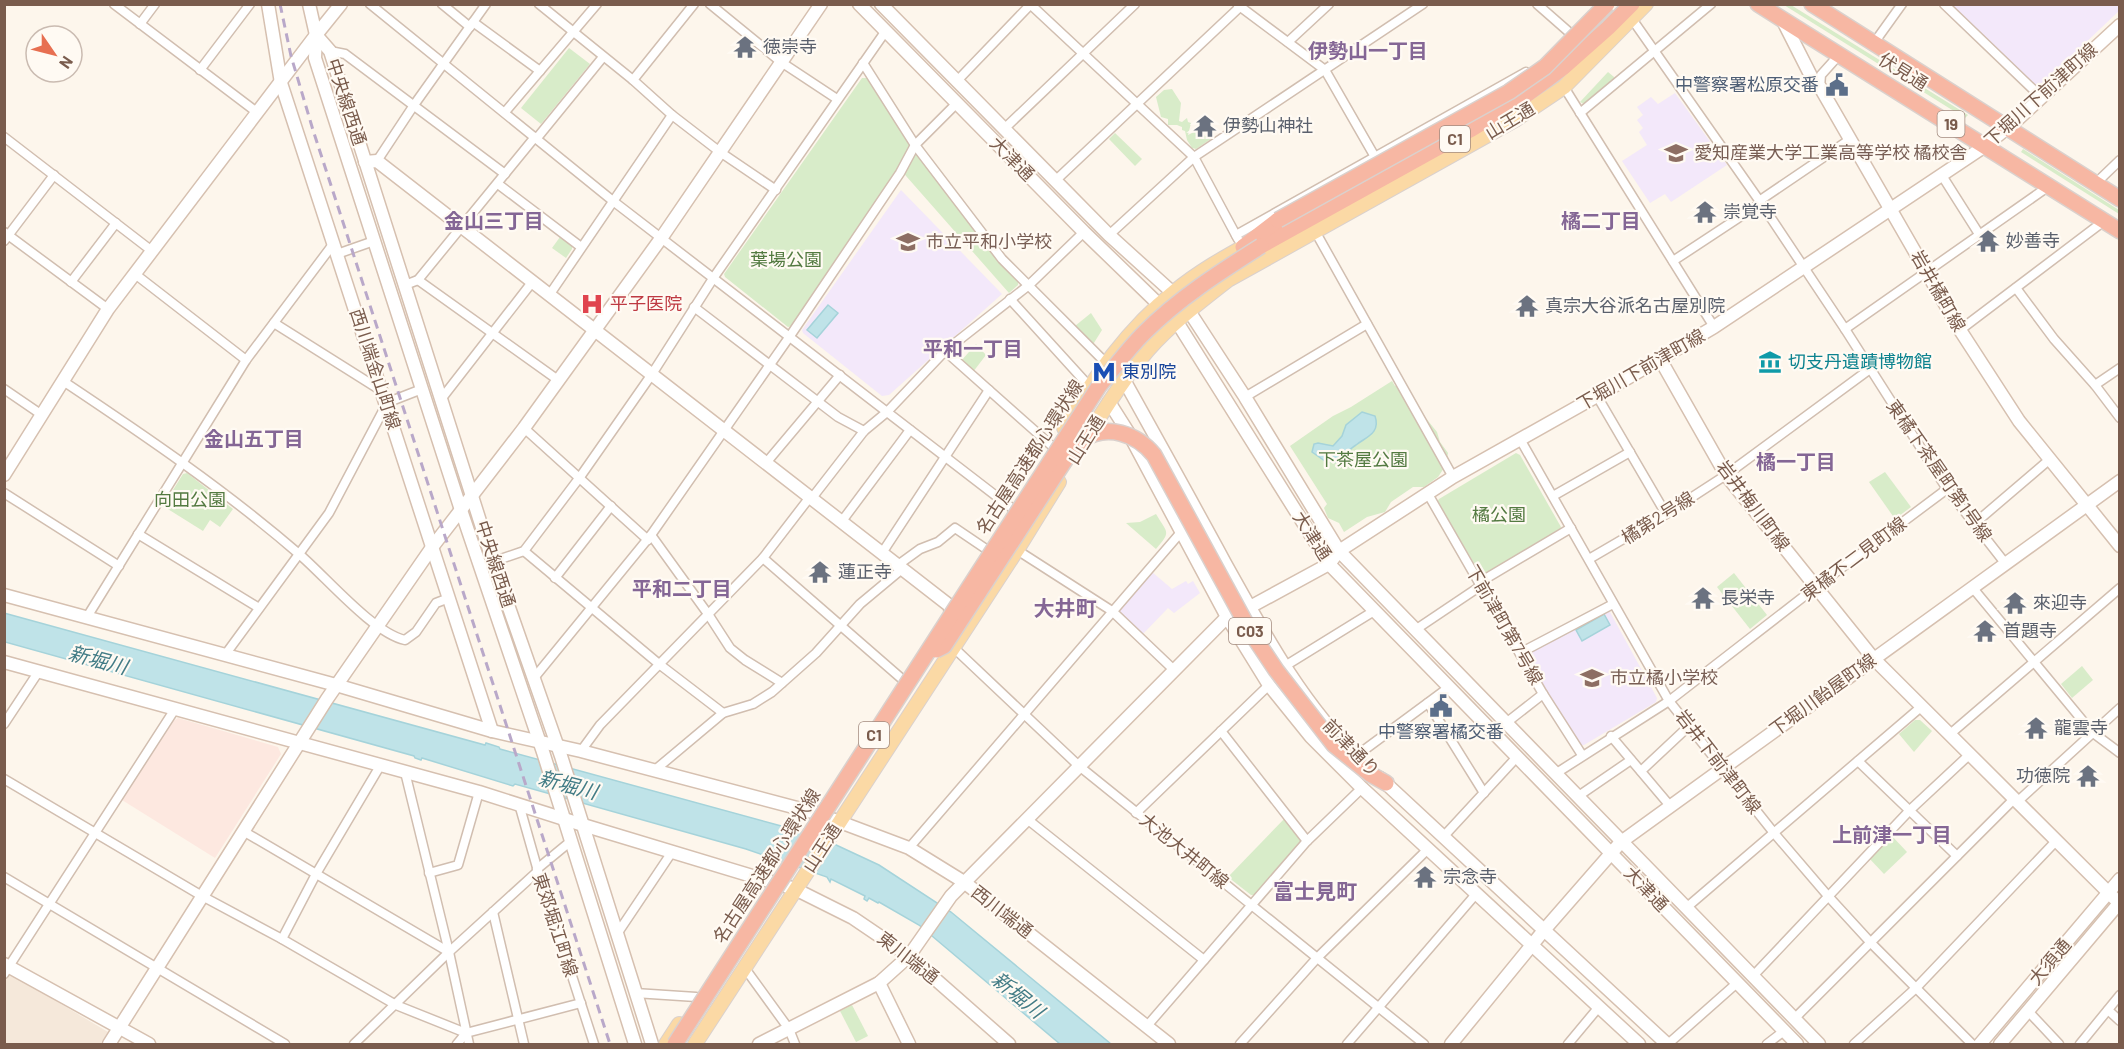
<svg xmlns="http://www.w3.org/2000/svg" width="2124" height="1049" font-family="Barlow,'Noto Sans JP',sans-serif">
  <rect width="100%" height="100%" fill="#fdf6ec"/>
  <path fill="#f5e8da" d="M9 973 108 1032 100 1044H5L4 981Z"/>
  <path fill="#fde8e0" d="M178 718 278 747 281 754 215 858 122 800 173 721Z"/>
  <g fill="#f3e8fa">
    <path d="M2119 4 2120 10 2040 86H2036L1950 5Z"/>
    <path d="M1675 93 1727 165 1671 202 1665 194 1650 203 1622 161 1647 145 1639 132 1643 128 1637 120 1643 115 1637 107 1651 97 1658 104Z"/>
    <path d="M901 190 1002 294 889 395 882 396 803 333 802 330Z"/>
    <path d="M1152 572 1172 589 1186 581 1188 584 1193 581 1200 593 1174 613 1168 608 1142 635 1120 614V609Z"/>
    <path d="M1605 611 1610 612 1657 698 1656 702 1584 745H1581L1526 657V654Z"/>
  </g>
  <g fill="#d8ecc9">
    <path d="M1784 5H1791L1968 115 1965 118Z"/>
    <path d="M569 48 590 64 541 124 521 108Z"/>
    <path d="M1608 72 1614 77V81L1586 105 1580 102Z"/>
    <path d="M862 78H868L910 145 1000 263 1018 280V285L1009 293 899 168 792 326 788 327 725 277 724 274Z"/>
    <path d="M1172 89 1181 103 1179 121 1182 122 1187 118 1188 122 1191 123 1188 135 1196 131 1211 139 1196 149 1192 148 1187 140 1185 131 1182 130V127L1177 125H1168V119L1161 117 1156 97 1164 90Z"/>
    <path d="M1115 133 1142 159 1135 166 1109 139Z"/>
    <path d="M2023 149 2119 210V214L2021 152Z"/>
    <path d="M560 237 572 246V249L566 258 552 248Z"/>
    <path d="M1091 313 1102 330 1092 346 1075 326Z"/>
    <path d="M976 344 986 355 973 372 961 361Z"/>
    <path d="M1392 381 1395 386H1400L1437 432 1440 442 1448 453 1446 465 1438 477 1424 487H1413L1391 502 1385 512 1367 517 1344 532 1339 523 1328 518 1324 508 1327 504 1290 446 1333 416 1351 407Z"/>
    <path d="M1516 453 1520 455 1561 527 1560 530 1485 574 1480 573 1437 502 1439 499Z"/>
    <path d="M1885 472 1911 507 1895 519 1869 482Z"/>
    <path d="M187 473 233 509 220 527 210 520 203 531 163 506 183 474Z"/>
    <path d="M1156 514C1167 533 1172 531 1156 549L1126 523 1140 522Z"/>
    <path d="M1734 573 1767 615 1750 629 1717 587Z"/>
    <path d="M2082 666 2093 680 2072 698 2061 684Z"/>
    <path d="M1915 720H1920L1932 731 1914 752 1899 734Z"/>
    <path d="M1286 817 1302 841 1254 895H1251L1228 877Z"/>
    <path d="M1891 835 1907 852 1884 874 1868 857Z"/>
    <path d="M852 1005 868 1036 856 1042 840 1011Z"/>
  </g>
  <g fill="#bfe3e8" stroke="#a5d3da" stroke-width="1.5">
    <path d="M828 305 838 313 817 338 807 330Z"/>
    <path d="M1362 412 1375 416C1381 433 1366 437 1356 445 1348 450 1351 451 1340 455L1336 462 1325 461 1312 452 1314 444 1318 443 1333 446 1342 436 1346 425Z"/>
    <path d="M4 613 485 745 486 743 499 747 500 749 785 827 834 844 879 865 951 912 1111 1044H1060L919 925 879 902 878 903 869 898 867 901 864 899 865 896 831 879 830 882 827 877 746 849 515 784 513 786 422 758 421 760 415 758 414 756 5 642Z"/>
    <path d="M1604 614 1610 625 1582 641 1576 630Z"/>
  </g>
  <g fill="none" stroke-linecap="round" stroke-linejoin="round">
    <g stroke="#d1beb0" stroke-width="11">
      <g id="street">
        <path d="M114 4 258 113"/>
        <path d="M370 4 613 201 1013 509"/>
        <path d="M442 4 470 27"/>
        <path d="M539 4 633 80 672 115 720 152 776 190"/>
        <path d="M710 4 781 62 837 99"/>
        <path d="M1030 4 1194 157 1238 239"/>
        <path d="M1537 4 1578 40"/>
        <path d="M1944 4 2041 97"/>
        <path d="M1238 5 1325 70 1375 157"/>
        <path d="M1632 19 1761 203 1845 329 1947 489 2005 563"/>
        <path d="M473 22 540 71"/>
        <path d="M140 24 155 4"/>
        <path d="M1288 42 1329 4"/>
        <path d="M1874 43 1902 4"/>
        <path d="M330 51 345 54 505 174"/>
        <path d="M863 63 915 145 1002 259 1106 363"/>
        <path d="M200 70 250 4"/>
        <path d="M633 80 694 4"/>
        <path d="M956 82 1031 4"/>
        <path d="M1564 87 1714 327"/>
        <path d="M1820 87 1821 75 1839 55"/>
        <path d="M505 112 597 4"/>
        <path d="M1580 113 1711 4"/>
        <path d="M1004 129 1135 4"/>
        <path d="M4 137 152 251"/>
        <path d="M537 138 603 57"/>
        <path d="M377 161 414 105 486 4"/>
        <path d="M1941 174 1979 234"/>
        <path d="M1055 181 1243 4"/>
        <path d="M498 184 581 247"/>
        <path d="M2095 184 2120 160"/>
        <path d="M1759 201 1849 140"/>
        <path d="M1315 231 1453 477"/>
        <path d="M4 232 108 309"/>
        <path d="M1109 235 1194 157 1423 4"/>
        <path d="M1236 235 1526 72"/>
        <path d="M4 241 54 175"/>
        <path d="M337 254 374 241"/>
        <path d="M1673 261 1761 203"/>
        <path d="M135 274 246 360"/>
        <path d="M418 280 558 380"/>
        <path d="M71 282 116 223"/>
        <path d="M405 285 418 280 535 137"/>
        <path d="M2016 288 2054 339 2095 385 2120 418"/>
        <path d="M550 294 672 115"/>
        <path d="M1010 299 1089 386"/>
        <path d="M694 307 838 417 864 431"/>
        <path d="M274 323 382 391"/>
        <path d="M1845 329 2049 186"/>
        <path d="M1960 330 2104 221"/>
        <path d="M945 351 1052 446"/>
        <path d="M63 381C144 435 225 490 299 554 326 577 373 633 405 640L416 632 436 603 449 598"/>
        <path d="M2095 385 2120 368"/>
        <path d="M4 389 42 415"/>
        <path d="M1597 396 1666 514"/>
        <path d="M1245 397 1367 324"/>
        <path d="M442 398 533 281"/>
        <path d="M386 403 422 389"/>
        <path d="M524 428 648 540"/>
        <path d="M1520 439 1669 701 1774 833 1828 896 1872 944 1972 1044"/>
        <path d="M766 463 840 375"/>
        <path d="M4 493 119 566"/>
        <path d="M1428 494 1543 694 1582 755"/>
        <path d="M1553 496 1630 452"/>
        <path d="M812 498 864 431 887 412 945 351 1029 285 1084 232"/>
        <path d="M842 521 910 430"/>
        <path d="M1974 524 2050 459"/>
        <path d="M138 534 259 608"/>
        <path d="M651 535 708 614 730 648 745 660 782 683"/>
        <path d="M1017 550 1112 611 1174 670"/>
        <path d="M524 551 659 664 723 713"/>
        <path d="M882 553 989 390"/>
        <path d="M763 558 902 679"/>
        <path d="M1589 559 1666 514 1726 475 1870 369"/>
        <path d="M898 565 920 549 938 542 955 528 986 549"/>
        <path d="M480 566 524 551 580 477 652 374 714 277 885 32"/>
        <path d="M555 578 611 506"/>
        <path d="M1480 582 1571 528"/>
        <path d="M1972 587 2092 732 2120 753"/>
        <path d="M87 617 246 360 334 243"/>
        <path d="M1415 630 1482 585"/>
        <path d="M953 647 1079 766 1424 1044"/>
        <path d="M1520 653 1613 604"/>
        <path d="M225 655 329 513 386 405"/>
        <path d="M1285 666 1374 611"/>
        <path d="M534 678 651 535 790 336 900 173 915 145 957 103"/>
        <path d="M1428 703 1484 793"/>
        <path d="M1506 723 1543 694"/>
        <path d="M4 724 39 671"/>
        <path d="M1221 731 1307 841"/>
        <path d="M1949 735 2120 588"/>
        <path d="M1611 736 1671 807"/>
        <path d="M581 751 600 725 763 558 810 497"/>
        <path d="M1356 756 1448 688"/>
        <path d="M1858 761 1957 856"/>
        <path d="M655 770 723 713 753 704 772 692 816 653 860 604 902 569"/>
        <path d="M1641 771 1689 726"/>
        <path d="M405 772 449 952 469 1044"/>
        <path d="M1555 774 1669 701 1816 587 1947 489"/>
        <path d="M4 779 202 896 282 939 396 1005 466 1033"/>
        <path d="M1577 797 1631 760"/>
        <path d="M2017 802 2120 708"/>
        <path d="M519 804 538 871 594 1044"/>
        <path d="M1136 813 1269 685"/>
        <path d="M1027 819 1204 960"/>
        <path d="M243 831 449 952"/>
        <path d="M1444 836 1516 758"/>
        <path d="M909 848 1182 531"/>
        <path d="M537 869 571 841"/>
        <path d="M429 873 458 865 479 792"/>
        <path d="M4 877 285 1044"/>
        <path d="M1686 908 1921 707"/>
        <path d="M493 912 524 1044"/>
        <path d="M617 934 672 852"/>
        <path d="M282 939 316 874 380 766"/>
        <path d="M744 967 789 1029 795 1044"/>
        <path d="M4 974 175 709"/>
        <path d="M1753 976 1910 810 1969 755"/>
        <path d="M635 993 696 997"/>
        <path d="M2108 1010 2120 1021"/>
        <path d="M2028 1011 2059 1044"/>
        <path d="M1794 1019 2014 799"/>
        <path d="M1147 1026 1307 841 1362 788"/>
        <path d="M354 1044 449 952 538 871"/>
        <path d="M457 1044 466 1033 581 1003"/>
        <path d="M1240 1044 1317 958 1428 849"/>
        <path d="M1347 1044 1476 894"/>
        <path d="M1568 1044 1598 1008"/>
        <path d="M1668 1044 1737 983"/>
        <path d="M1767 1044 1784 1031"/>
        <path d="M1854 1044 1916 988 2056 841"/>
        <path d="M2080 1044 2120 995"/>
      </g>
    </g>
    <g stroke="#d6c0b0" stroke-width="15">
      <g id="secondary">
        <path d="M268 4 281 83 492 731"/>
        <path d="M309 4 316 35 315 58 461 510 543 752 635 1044"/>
        <path d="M859 4 1084 232 1177 322 1329 564 1797 1044"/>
        <path d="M881 4 1109 235 1173 293 1189 311 1245 397 1339 551 1819 1044"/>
        <path d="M1782 19 1813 80 1820 87 1960 330 2019 421 2120 546"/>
        <path d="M316 35 330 51 493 562 561 756 652 1044"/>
        <path d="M365 162 377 161 950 606 951 620"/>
        <path d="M1660 359 1726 475 1873 658 2119 903"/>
        <path d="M1124 380C1158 441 1192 502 1225 563 1263 631 1301 703 1358 758"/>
        <path d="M1109 402 1128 432 1227 617 1269 685 1311 737 1362 788 1639 1044"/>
        <path d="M4 475 108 309 316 35 341 4"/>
        <path d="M4 595 336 685 492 731 581 751 816 813 909 848 964 882 1169 1044"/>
        <path d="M4 662 479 792 583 825 795 889 853 918 909 956 1009 1044"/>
        <path d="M1380 778 1667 1044"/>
        <path d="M4 964 149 1044"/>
        <path d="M879 983 909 1044"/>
        <path d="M109 1044 327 699 433 546 524 428 662 237 821 4"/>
        <path d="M759 1044 879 983 909 956 951 896 1227 617 1250 607 1329 564 1339 551 1453 477 1597 396 1714 327 1985 146 2018 119 2120 25"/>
        <path d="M1451 1044 1545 929 1621 842 2120 481"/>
        <path d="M1980 1044 2120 879"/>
        <path d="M2000 1044 2120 902"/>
      </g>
    </g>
    <g stroke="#dad1cd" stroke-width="16">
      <g id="primary">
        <path d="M1064 428C1094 378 1128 328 1174 292 1198 272 1225 257 1252 242"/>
        <path d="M1085 441C1104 409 1124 378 1148 350 1172 323 1200 302 1228 280L1515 120 1564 87 1646 4"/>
        <path d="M666 1044 679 1024"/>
        <path d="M695 1044 1017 550 1059 482"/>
      </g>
    </g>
    <g stroke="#dad1cd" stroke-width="18">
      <g id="highway">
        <path d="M1758 4 2120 231"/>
        <path d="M1812 4 2120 199"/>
        <path d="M1261 246 1470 130 1521 99 1564 67 1608 28 1632 4"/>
        <path d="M1243 247 1278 220"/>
        <path d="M1370 774 1386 783"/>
      </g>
    </g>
    <use href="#street" stroke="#fff" stroke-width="8"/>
    <use href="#secondary" stroke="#fff" stroke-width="12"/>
    <use href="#primary" stroke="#fbd9a5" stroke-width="14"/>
    <use href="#highway" stroke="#f7b7a3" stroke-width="15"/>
    <path stroke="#b9a8c9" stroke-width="3" stroke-dasharray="9 6" stroke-linecap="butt" d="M280 4 291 56 313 130 610 1044"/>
    <g stroke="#dad1cd" stroke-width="18" stroke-linecap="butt">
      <g id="highway-bridge">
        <path d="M1278 220 1509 92 1545 67 1607 4"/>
        <path d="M936 650 944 646 1069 454C1073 450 1078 443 1082 440 1107 423 1137 434 1154 455L1250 631 1276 670 1334 745 1370 774"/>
        <path d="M675 1044 1099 386C1114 368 1128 349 1144 333 1179 298 1220 272 1261 246"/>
      </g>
    </g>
    <use href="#highway-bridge" stroke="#f7b7a3" stroke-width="15"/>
  </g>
  <defs>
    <g id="temple-bare" transform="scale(1.8)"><path d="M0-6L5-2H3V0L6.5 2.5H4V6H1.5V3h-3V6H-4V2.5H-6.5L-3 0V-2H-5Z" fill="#6b7280" stroke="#fffaf3" stroke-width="2.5" paint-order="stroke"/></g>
    <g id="civic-bare" transform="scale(1.8)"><path d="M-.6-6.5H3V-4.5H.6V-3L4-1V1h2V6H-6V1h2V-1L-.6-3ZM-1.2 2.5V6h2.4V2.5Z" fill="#5c6f8a" stroke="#fffaf3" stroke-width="2.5" paint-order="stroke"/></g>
    <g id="school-bare" transform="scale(1.8)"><path d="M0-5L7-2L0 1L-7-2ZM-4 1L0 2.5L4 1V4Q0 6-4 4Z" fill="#8d6e63" stroke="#fffaf3" stroke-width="2.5" paint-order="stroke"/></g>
    <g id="hospital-bare" transform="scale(1.8)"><path d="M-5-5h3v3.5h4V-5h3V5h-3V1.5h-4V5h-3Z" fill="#e0444e" stroke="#fffaf3" stroke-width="2.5" paint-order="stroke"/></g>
    <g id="museum-bare" transform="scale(1.8)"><path d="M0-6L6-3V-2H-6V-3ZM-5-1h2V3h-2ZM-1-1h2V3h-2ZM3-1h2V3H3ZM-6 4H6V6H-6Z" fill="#0f9aa8" stroke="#fffaf3" stroke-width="2.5" paint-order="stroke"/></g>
    <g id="metro-bare" transform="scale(1.8)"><path d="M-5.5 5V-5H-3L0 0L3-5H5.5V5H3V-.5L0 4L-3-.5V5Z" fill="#1a4fb4" stroke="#fffaf3" stroke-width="2.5" paint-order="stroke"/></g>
  </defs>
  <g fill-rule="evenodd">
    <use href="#temple-bare" x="745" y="47"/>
    <use href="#civic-bare" x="1837" y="85"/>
    <use href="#temple-bare" x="1205" y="126"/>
    <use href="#school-bare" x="1676" y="153"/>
    <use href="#temple-bare" x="1705" y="212"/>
    <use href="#temple-bare" x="1988" y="241"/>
    <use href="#school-bare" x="908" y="242"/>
    <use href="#hospital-bare" x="592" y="304"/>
    <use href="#temple-bare" x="1527" y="306"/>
    <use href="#museum-bare" x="1770" y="362"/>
    <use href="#metro-bare" x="1104" y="372"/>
    <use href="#temple-bare" x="820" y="572"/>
    <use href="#temple-bare" x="1703" y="598"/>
    <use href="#temple-bare" x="2015" y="603"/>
    <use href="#temple-bare" x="1985" y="631"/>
    <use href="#school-bare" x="1592" y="678"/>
    <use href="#civic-bare" x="1441" y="706"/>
    <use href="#temple-bare" x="2036" y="728"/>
    <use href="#temple-bare" x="2088" y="776"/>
    <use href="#temple-bare" x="1425" y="877"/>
  </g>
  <g text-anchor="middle" stroke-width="4.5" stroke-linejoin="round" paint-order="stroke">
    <g fill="#fffaf3" stroke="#a28b7f" stroke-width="1.5">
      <rect x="1937.5" y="111" width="27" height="26" rx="4.5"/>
      <rect x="1440" y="126" width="30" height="26" rx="4.5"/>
      <rect x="1229" y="618" width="42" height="26" rx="4.5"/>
      <rect x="859" y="722" width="30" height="26" rx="4.5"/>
    </g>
    <g font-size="16" font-weight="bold" fill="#7a5c4d">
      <text x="1951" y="130">19</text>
      <text x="1455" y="145">C1</text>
      <text x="1250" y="637">C03</text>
      <text x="874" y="741">C1</text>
    </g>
    <g font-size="18" fill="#5b616d" stroke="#fffaf3" text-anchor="start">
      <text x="763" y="53">徳崇寺</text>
      <text x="1223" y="132">伊勢山神社</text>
      <text x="1723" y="218">崇覚寺</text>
      <text x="2006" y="247">妙善寺</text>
      <text x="1545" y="312">真宗大谷派名古屋別院</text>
      <text x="838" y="578">蓮正寺</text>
      <text x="1721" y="604">長栄寺</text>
      <text x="2033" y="609">來迎寺</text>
      <text x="2003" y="637">首題寺</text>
      <text x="2054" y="734">龍雲寺</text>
      <text x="2070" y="782" text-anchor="end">功徳院</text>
      <text x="1443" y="883">宗念寺</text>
    </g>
    <g font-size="18" fill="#7a5c4d" stroke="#fffaf3">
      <text transform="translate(1903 72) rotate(32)" y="6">伏見通</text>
      <text transform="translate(2041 95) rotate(-42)" y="6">下堀川下前津町線</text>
      <text transform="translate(346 102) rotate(72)" y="6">中央線西通</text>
      <text transform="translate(1510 121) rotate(-31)" y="6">山王通</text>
      <text transform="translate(1012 159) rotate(45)" y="6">大津通</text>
      <text transform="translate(1938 291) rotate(60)" y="6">岩井橘町線</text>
      <text transform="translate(375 369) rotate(72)" y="6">西川端金山町線</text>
      <text transform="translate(1641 370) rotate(-30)" y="6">下堀川下前津町線</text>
      <text transform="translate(1086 440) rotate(-58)" y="6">山王通</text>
      <text transform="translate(1030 457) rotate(-57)" y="6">名古屋高速都心環状線</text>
      <text transform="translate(1939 471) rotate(55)" y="6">東橘下茶屋町第1号線</text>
      <text transform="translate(1753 506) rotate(53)" y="6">岩井梅川町線</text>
      <text transform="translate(1658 518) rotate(-32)" y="6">橘第2号線</text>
      <text transform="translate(1312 536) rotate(57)" y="6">大津通</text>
      <text transform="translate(1854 559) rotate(-37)" y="6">東橘不二見町線</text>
      <text transform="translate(495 564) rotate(72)" y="6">中央線西通</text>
      <text transform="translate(1504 625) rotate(60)" y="6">下前津町第7号線</text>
      <text transform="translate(1823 695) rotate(-36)" y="6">下堀川飴屋町線</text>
      <text transform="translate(1351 748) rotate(46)" y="6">前津通り</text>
      <text transform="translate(1718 762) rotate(52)" y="6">岩井下前津町線</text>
      <text transform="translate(822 848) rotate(-57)" y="6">山王通</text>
      <text transform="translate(1184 851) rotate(39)" y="6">大池大井町線</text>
      <text transform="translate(767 866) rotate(-57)" y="6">名古屋高速都心環状線</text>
      <text transform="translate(1646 889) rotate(46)" y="6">大津通</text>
      <text transform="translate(1002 912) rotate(38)" y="6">西川端通</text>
      <text transform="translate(555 925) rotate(72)" y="6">東郊堀江町線</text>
      <text transform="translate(908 958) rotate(38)" y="6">東川端通</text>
      <text transform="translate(2050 962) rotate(-50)" y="6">大須通</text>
    </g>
    <g font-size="18" fill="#4e5e75" stroke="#fffaf3" text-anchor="end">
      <text x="1819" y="91">中警察署松原交番</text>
      <text x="1441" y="738" text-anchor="middle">中警察署橘交番</text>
    </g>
    <g font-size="18" fill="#785e54" stroke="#fffaf3" text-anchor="start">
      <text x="1694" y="159">愛知産業大学工業高等学校 橘校舎</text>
      <text x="926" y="248">市立平和小学校</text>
      <text x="1610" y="684">市立橘小学校</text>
    </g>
    <g font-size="18" fill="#537a41" stroke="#fffaf3">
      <text x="786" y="266">葉場公園</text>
      <text x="1363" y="466">下茶屋公園</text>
      <text x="190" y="506">向田公園</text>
      <text x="1499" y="521">橘公園</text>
    </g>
    <g font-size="18" fill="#be3a42" stroke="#fffaf3" text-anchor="start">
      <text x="610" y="310">平子医院</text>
    </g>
    <g font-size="18" fill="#0d838f" stroke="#fffaf3" text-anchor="start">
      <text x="1788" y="368">切支丹遺蹟博物館</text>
    </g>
    <g font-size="18" fill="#164399" stroke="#fffaf3" text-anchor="start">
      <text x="1122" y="378">東別院</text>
    </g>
    <g font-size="20" font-weight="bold" fill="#846695" stroke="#fffaf3">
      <text x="1368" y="58">伊勢山一丁目</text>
      <text x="494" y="228">金山三丁目</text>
      <text x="1601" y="228">橘二丁目</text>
      <text x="973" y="356">平和一丁目</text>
      <text x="254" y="446">金山五丁目</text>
      <text x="1796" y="469">橘一丁目</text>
      <text x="682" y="596">平和二丁目</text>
      <text x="1892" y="842">上前津一丁目</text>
    </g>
    <g font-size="20" font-style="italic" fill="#437c86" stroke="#fffaf3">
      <text transform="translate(98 660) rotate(15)" y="7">新堀川</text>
      <text transform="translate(568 785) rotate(15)" y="7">新堀川</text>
      <text transform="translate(1018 995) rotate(39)" y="7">新堀川</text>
    </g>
    <g font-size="21" font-weight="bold" fill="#846695" stroke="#fffaf3">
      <text x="1065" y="616">大井町</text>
      <text x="1315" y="899">富士見町</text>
    </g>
  </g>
  <rect width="2124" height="1049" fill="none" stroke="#7a5c4d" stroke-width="12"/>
  <g transform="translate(54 54) rotate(125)"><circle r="28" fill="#fffaf3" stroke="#cabbb1" stroke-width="1.5"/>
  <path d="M0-4.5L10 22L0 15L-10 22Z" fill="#e76f51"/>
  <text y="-9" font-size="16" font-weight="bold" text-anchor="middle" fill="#7a5c4d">N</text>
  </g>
</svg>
